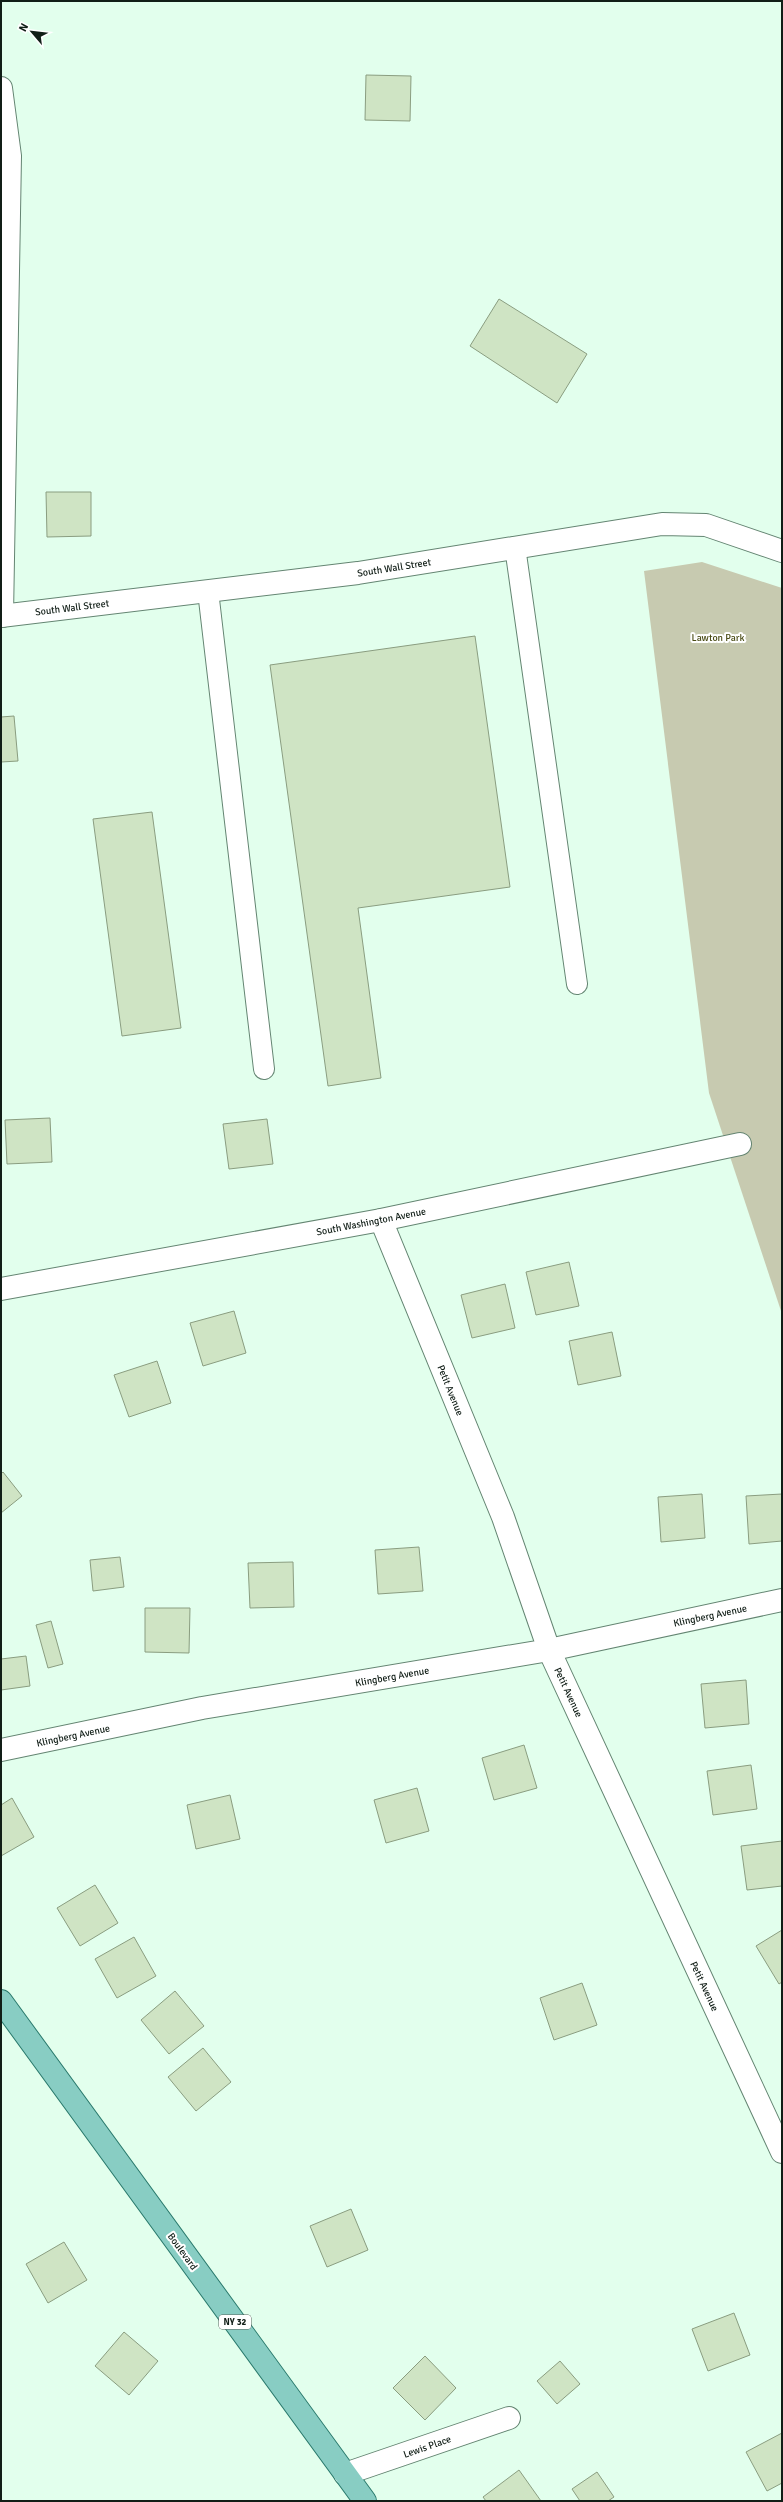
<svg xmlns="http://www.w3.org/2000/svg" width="783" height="2502" font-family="Signika,sans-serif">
  <rect width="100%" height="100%" fill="#e2ffed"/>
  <path fill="#c7cab0" d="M702 562 782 588V1314L709 1093 644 571Z"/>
  <g fill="#cfe4c4" stroke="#8a9d80">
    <path d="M366 75 411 76 410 121 365 120Z"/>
    <path d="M499 299 587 354 557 403 470 346Z"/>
    <path d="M46 492H91V536L47 537Z"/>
    <path d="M475 636 510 887 358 908 381 1078 328 1086 270 665Z"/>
    <path d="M14 716 18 761 1 762V717Z"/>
    <path d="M152 812 181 1028 122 1036 93 819Z"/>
    <path d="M50 1118 52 1162 7 1164 5 1120Z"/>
    <path d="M267 1119 273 1164 229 1169 223 1124Z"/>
    <path d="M569 1262 579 1306 536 1315 526 1272Z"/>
    <path d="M505 1284 515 1328 472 1338 461 1295Z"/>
    <path d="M234 1311 246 1353 203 1366 190 1323Z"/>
    <path d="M612 1332 621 1376 578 1385 569 1341Z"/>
    <path d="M157 1361 171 1403 129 1417 114 1375Z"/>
    <path d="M3 1472 22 1496 1 1513V1474Z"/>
    <path d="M702 1494 705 1538 661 1542 658 1497Z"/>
    <path d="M782 1494V1541L749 1544 746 1496Z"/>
    <path d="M419 1547 423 1591 378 1594 375 1550Z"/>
    <path d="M120 1557 124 1587 93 1591 90 1560Z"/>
    <path d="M293 1562 294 1607 250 1608 248 1563Z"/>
    <path d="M145 1608H190L189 1653 145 1652Z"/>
    <path d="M51 1621 63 1664 48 1668 36 1625Z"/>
    <path d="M26 1656 30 1686 1 1690V1659Z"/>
    <path d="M746 1680 749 1724 705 1728 701 1684Z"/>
    <path d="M524 1745 537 1788 494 1800 482 1758Z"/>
    <path d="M751 1765 757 1809 713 1815 707 1771Z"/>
    <path d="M417 1788 429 1831 386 1843 374 1800Z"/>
    <path d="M230 1795 240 1839 196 1849 187 1805Z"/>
    <path d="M12 1798 34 1837 1 1856V1805Z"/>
    <path d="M782 1841V1886L747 1890 741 1846Z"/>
    <path d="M95 1885 118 1923 80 1946 57 1908Z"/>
    <path d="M782 1930V1982L779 1984 756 1946Z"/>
    <path d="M134 1937 156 1976 117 1998 95 1959Z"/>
    <path d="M582 1983 597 2025 554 2040 540 1998Z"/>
    <path d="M175 1991 204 2026 169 2054 141 2020Z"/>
    <path d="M203 2048 231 2082 196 2111 168 2077Z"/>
    <path d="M351 2209 368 2250 327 2267 310 2226Z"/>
    <path d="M64 2242 87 2280 48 2303 26 2264Z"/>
    <path d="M734 2313 750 2355 708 2371 692 2329Z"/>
    <path d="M124 2332 158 2361 129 2395 95 2366Z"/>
    <path d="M425 2356 456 2388 425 2420 393 2388Z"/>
    <path d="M560 2361 580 2384 557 2404 537 2381Z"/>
    <path d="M782 2433V2483L767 2491 746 2452Z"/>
    <path d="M519 2470 541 2501H486L483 2497Z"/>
    <path d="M597 2472 614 2497 608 2501H580L572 2489Z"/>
  </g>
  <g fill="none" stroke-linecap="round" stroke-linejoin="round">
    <g stroke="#648572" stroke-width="22">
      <g id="lane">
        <path d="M515 547 577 984"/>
        <path d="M208 591 264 1069"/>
      </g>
    </g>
    <g stroke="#648572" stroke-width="24">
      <g id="street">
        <path d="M1 88 10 156 2 616"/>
        <path d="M1 616 358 573 662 524 706 525 782 551"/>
        <path d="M381 1220 503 1517 549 1650 782 2152"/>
        <path d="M1 1289 381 1220 740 1144"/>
        <path d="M1 1750 202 1708 549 1650 782 1600"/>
        <path d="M345 2474 509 2418"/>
      </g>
    </g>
    <g stroke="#2a7a6d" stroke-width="24">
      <path id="primary" d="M1 2001 365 2501"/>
    </g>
    <use href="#lane" stroke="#fff" stroke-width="20"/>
    <use href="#street" stroke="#fff" stroke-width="22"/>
    <use href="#primary" stroke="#88cdc3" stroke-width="22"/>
  </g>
  <g text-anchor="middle" stroke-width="4" stroke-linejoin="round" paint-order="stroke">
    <rect fill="#fff" stroke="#58625d" stroke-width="1" x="219" y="2315" width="32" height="14" rx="3"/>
    <g font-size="9" font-weight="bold" fill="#111e17">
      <text x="235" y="2325">NY 32</text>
    </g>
    <g font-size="10" fill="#111e17" stroke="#fff">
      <text transform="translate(394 567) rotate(-9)" y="4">South Wall Street</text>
      <text transform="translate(72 607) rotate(-7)" y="4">South Wall Street</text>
      <text transform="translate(371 1221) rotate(-11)" y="4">South Washington Avenue</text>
      <text transform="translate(451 1390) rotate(68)" y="4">Petit Avenue</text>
      <text transform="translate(710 1615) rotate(-12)" y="4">Klingberg Avenue</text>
      <text transform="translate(392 1676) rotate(-10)" y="4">Klingberg Avenue</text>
      <text transform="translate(569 1692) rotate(65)" y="4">Petit Avenue</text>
      <text transform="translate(73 1735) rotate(-12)" y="4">Klingberg Avenue</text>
      <text transform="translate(705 1986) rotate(65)" y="4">Petit Avenue</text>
      <text transform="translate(183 2251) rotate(54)" y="4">Boulevard</text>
      <text transform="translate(427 2446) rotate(-19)" y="4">Lewis Place</text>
    </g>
    <g font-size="10" fill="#494b14" stroke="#fff">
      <text x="718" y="641">Lawton Park</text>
    </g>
  </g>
  <rect width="783" height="2502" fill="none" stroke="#111e17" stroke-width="4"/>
  <g transform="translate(32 32) rotate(298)" stroke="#ffffff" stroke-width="3" paint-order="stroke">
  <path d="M0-3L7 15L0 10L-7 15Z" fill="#111e17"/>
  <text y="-6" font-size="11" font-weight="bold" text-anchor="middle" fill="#111e17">N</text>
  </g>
</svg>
